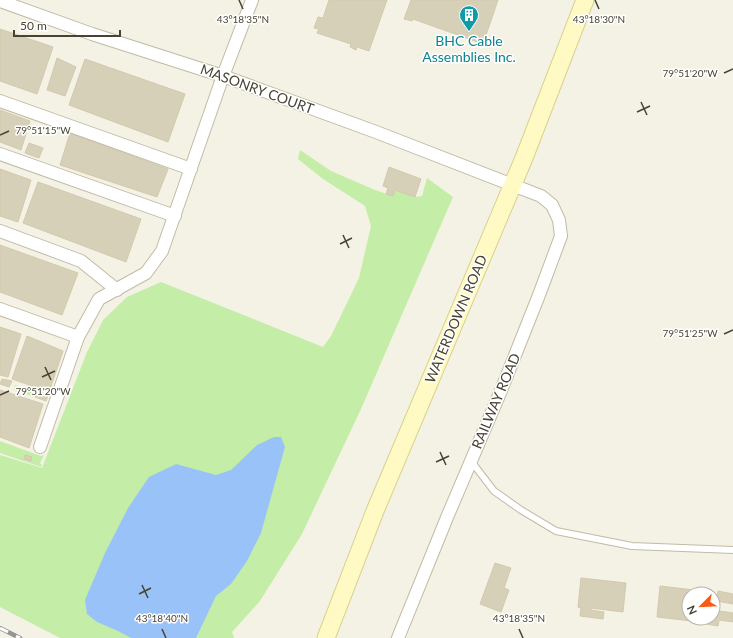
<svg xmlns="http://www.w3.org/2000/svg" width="733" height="638" font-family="Lato,sans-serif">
  <rect width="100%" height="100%" fill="#f4f2e4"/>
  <g fill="#c4eda8">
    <path d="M300 150 331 171 375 190 393 196 395 190 415 197 422 196 427 178 453 197 361 409 302 534 260 601 232 632 234 638H60L0 607V455L42 468 87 352 103 320 127 297 161 282 323 347 331 336 359 278 371 226 365 206 323 179 298 159Z"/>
    <path d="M15 385 37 393 35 397 14 390Z"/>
    <path d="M0 441 41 456 44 455 40 463 42 465 41 467 0 453Z"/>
  </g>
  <path fill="#99c3f8" d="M274 437H281L285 447 261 533 247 561 231 584 216 596 196 638H131L118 631 97 622 87 614 85 600 105 553 128 508 149 477 176 464 216 475 231 470 257 445Z"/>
  <g fill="#d7d0b8" stroke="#d3c9ab">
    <path d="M329 0H387L369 51 357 47 356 50 350 47 351 44 317 33 319 29 314 28 318 17 323 18Z"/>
    <path d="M411 0H498L483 44 413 19 412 21 404 19Z"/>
    <path d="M0 29 53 47 37 94 0 81Z"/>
    <path d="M57 58 76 67 65 96 47 90Z"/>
    <path d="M85 59 185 94 168 142 69 105Z"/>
    <path d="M0 110 30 121 21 150 0 142Z"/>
    <path d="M70 133 168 169 157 197 60 165Z"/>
    <path d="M29 143 43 148 39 158 25 153Z"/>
    <path d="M389 167 421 179 415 197 395 190 393 196 386 194 388 188 383 186Z"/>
    <path d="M0 169 31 180 18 222 0 216Z"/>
    <path d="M38 182 141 219 126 262 23 223Z"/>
    <path d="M0 245 78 273 62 315 0 292Z"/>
    <path d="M0 327 21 334 8 377 0 375Z"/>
    <path d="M27 336 63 351 49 392 12 379Z"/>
    <path d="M2 379 12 381 9 387 0 384Z"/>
    <path d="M0 390 43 404 29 448 0 437Z"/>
    <path d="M37 393 48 396 46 401 35 397Z"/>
    <path d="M25 455 32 457 31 461 24 459Z"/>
    <path d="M495 563 511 568 504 588 509 590 501 612 480 604Z"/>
    <path d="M581 578 626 583 623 612 591 608V610L604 612 603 619 580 616 581 608 578 607Z"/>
    <path d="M660 586 703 591V594H689V618H713V610L733 613V622L719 620 718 626 700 623V622L657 617Z"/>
    <path d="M718 591 733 594V604L716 601Z"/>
  </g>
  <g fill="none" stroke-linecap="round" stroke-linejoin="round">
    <g stroke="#c1bba6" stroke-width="8">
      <path id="service" d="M471 461 494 491 521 510 556 531 632 546 733 550"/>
    </g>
    <g stroke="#c1bba6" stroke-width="14">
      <g id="minor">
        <path d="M0 1 92 34 223 76 376 132 541 196 552 205 559 220 561 236 539 295 500 393 448 515 398 638"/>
        <path d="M0 101 191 169"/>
        <path d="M0 154 175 216"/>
        <path d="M0 231 81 261 117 290"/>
        <path d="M0 309 78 337"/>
        <path d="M40 447 78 337 99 299 146 273 162 251 223 76 252 0"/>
      </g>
    </g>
    <g stroke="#d9d18e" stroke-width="19">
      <path id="secondary" d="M326 638 375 511 524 158 585 0"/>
    </g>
    <use href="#service" stroke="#fff" stroke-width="6"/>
    <use href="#minor" stroke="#fff" stroke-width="12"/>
    <use href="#secondary" stroke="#fffac3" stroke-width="17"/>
    <g stroke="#959595" stroke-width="4.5">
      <path id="rail" d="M0 628 20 638"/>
    </g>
    <use href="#rail" stroke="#fff" stroke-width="3" stroke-dasharray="9" stroke-linecap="butt"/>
  </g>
  <path fill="none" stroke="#474233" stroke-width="1.5" d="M239 0 243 9M595 0 599 9M724 73 733 69M641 102 647 115M637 112 650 106M0 135 9 131M343 235 349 248M340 244 352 238M724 334 733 330M45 367 51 380M42 377 55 371M0 395 9 391M440 452 446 465M436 462 449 456M142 585 148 598M139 594 151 588M162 629 166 638M519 629 523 638"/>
  <defs>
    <g id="building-pin" transform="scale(1)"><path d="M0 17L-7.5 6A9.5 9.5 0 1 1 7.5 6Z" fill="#0f9aa8" stroke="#fff"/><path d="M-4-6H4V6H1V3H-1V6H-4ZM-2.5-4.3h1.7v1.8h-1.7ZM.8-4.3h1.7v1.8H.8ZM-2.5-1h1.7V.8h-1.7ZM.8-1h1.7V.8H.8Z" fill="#fff"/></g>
  </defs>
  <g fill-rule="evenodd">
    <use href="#building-pin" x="469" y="15"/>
  </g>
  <g text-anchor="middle" stroke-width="3" stroke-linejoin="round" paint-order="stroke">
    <g font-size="14" fill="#0d838f" stroke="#fff">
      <text x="469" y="46">BHC Cable<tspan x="469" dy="16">Assemblies Inc.</tspan></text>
    </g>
    <g font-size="14" fill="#474233" stroke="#fff">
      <text transform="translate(257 89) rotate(20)" y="5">MASONRY COURT</text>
      <text transform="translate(456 319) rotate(-67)" y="5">WATERDOWN ROAD</text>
      <text transform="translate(496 401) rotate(-67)" y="5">RAILWAY ROAD</text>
    </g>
  </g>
  <g font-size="10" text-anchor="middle" fill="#474233" stroke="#fff" stroke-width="3" stroke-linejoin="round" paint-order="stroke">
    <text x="243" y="23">43°18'35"N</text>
    <text x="599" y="23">43°18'30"N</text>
    <text x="690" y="77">79°51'20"W</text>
    <text x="43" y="134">79°51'15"W</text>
    <text x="690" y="337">79°51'25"W</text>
    <text x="43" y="395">79°51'20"W</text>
    <text x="162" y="622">43°18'40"N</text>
    <text x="519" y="622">43°18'35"N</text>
  </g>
  <g transform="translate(701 606) rotate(246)"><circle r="19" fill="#ffffff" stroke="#b5b3ad"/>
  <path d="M0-3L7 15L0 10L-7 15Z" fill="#ff5810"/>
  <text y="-6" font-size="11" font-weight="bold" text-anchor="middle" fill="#474233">N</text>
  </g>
  <path d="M14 30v6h106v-6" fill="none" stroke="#474233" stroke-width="2"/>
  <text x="20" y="30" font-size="12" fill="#474233" stroke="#ffffff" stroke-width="3" paint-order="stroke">50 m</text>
</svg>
